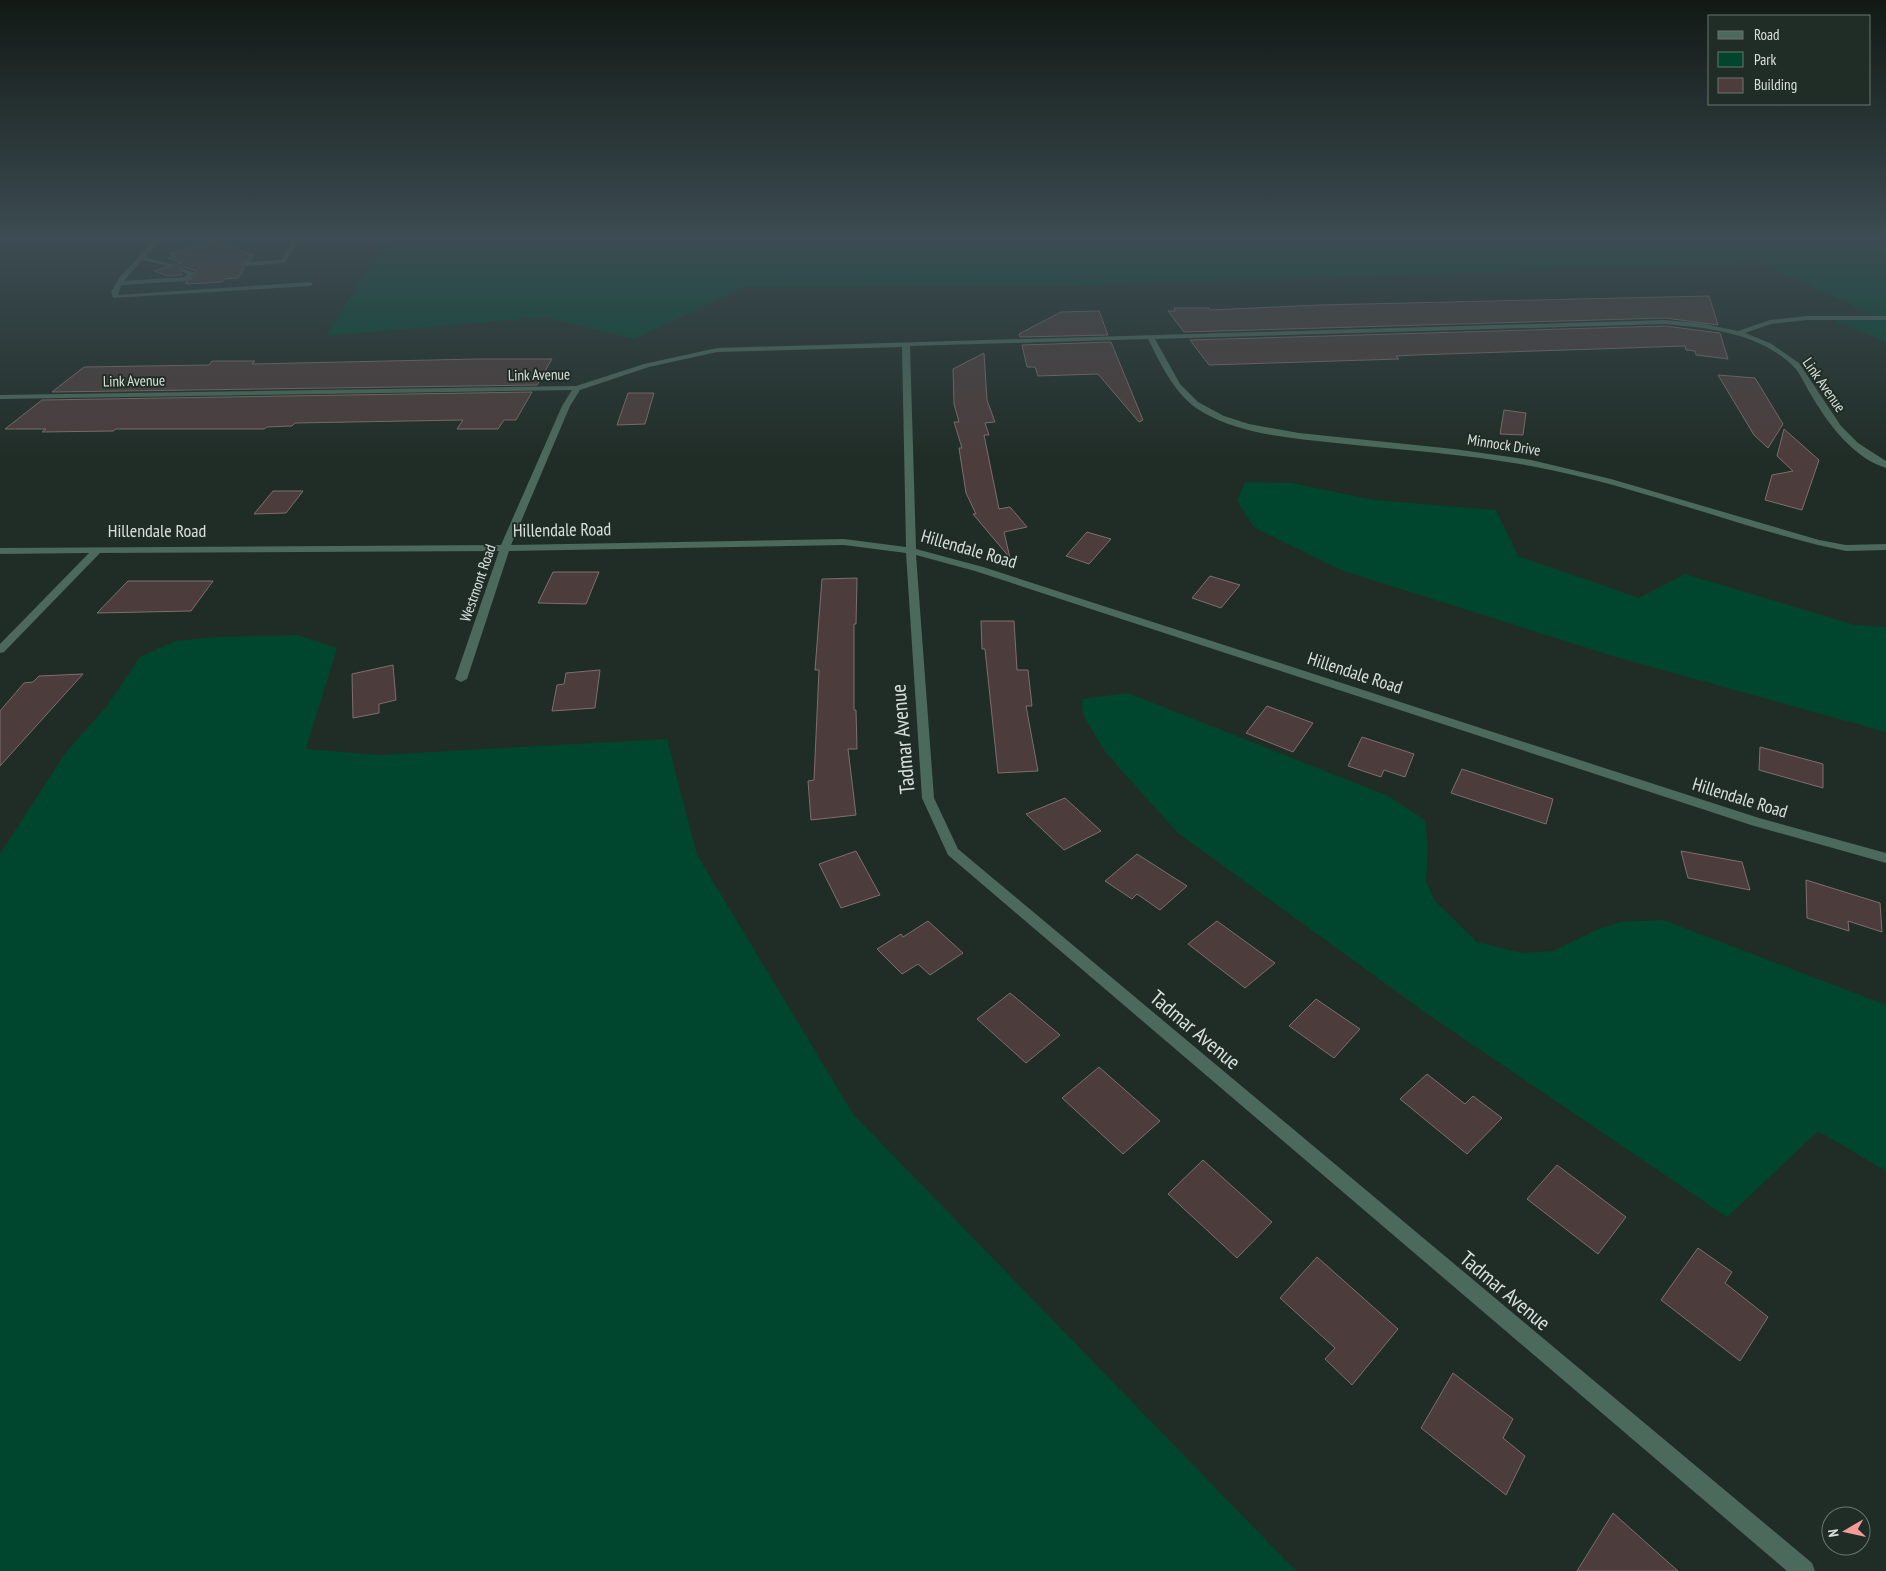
<svg xmlns="http://www.w3.org/2000/svg" width="1886" height="1571" font-family="'PT Sans Narrow',sans-serif">
  <rect width="100%" height="100%" fill="#202d27"/>
  <g fill="#00462f">
    <path d="M396 236H1886V342L1828 318 1878 317 1760 263 1066 286 745 287 634 339 544 317 326 336 375 256Z"/>
    <path d="M1245 482 1291 483 1374 500 1496 510 1518 556 1639 598 1685 574 1855 625 1886 627V732L1616 657 1341 570 1255 528 1237 501Z"/>
    <path d="M297 635 337 648 306 749 378 755 667 739 697 855 853 1114 1296 1571H0V854L66 752 107 706 140 657 175 641 217 637Z"/>
    <path d="M1128 693 1388 796 1425 820 1428 846 1426 881 1435 901 1477 942 1522 953 1553 951 1596 930 1621 922 1663 920 1886 1005V1171L1818 1131 1727 1217 1426 1013 1178 833 1106 753 1083 715 1082 699Z"/>
  </g>
  <g fill="#4c3d3c" stroke="#7e6e6d">
    <path d="M215 241 254 255 251 260 241 263 245 268 238 278 224 279 222 282 188 284 185 283 196 274V271L181 266 178 271 183 275 168 276 154 271 166 267 174 268 175 265 181 263 168 258 175 256 170 254Z"/>
    <path d="M1709 296 1718 325 1665 318 1184 332 1168 311H1175L1174 308H1209L1210 310 1319 305Z"/>
    <path d="M1099 311 1108 335 1020 337 1019 334 1061 312Z"/>
    <path d="M1665 326 1720 333 1728 359 1696 355 1695 351 1686 350 1685 346 1416 355 1396 356 1399 359 1209 365 1190 340Z"/>
    <path d="M1111 342 1143 420 1139 422 1098 374 1038 376 1035 367H1027L1022 345Z"/>
    <path d="M984 353 987 400 995 422 985 423 989 435H984L999 509 1010 507 1027 527 1004 532 1010 558 973 514H976L966 493 959 448H962L954 422H959L954 404 953 369Z"/>
    <path d="M477 359H552L537 385 52 392 84 367 209 365 212 361H255L252 364Z"/>
    <path d="M1718 375 1755 378 1783 424 1768 448 1754 435Z"/>
    <path d="M532 392 516 420H504L498 429H457L463 420 295 423 292 426 267 427 264 429H116L113 431 42 432 46 429H5L42 400Z"/>
    <path d="M628 393H654L645 424 617 425Z"/>
    <path d="M1504 410 1526 413 1523 435 1500 434Z"/>
    <path d="M1784 429 1819 460 1802 510 1765 500 1772 475 1793 471 1777 456Z"/>
    <path d="M273 491H303L286 513 254 514Z"/>
    <path d="M1087 532 1111 539 1089 564 1066 556Z"/>
    <path d="M553 572H599L586 604 538 603Z"/>
    <path d="M1210 576 1240 585 1221 608 1192 598Z"/>
    <path d="M857 578 856 624H854V710H856L857 749H848L856 815 811 820 808 781 814 780 819 670H815L822 579Z"/>
    <path d="M128 581H213L191 611 97 613Z"/>
    <path d="M981 621H1014L1017 670H1028L1032 706H1026L1038 771 998 773 985 649H982Z"/>
    <path d="M393 665 396 700 379 704V713L353 718 352 674Z"/>
    <path d="M600 670 595 708 552 711 557 685 564 684 566 673Z"/>
    <path d="M83 674 0 766V711L24 683 33 682 39 676Z"/>
    <path d="M1267 706 1313 723 1293 752 1246 733Z"/>
    <path d="M1362 737 1414 754 1405 777 1384 770 1381 777 1348 766Z"/>
    <path d="M1760 747 1823 764V788L1759 770Z"/>
    <path d="M1462 769 1553 799 1546 824 1451 793Z"/>
    <path d="M1065 798 1101 831 1064 850 1026 814Z"/>
    <path d="M856 851 880 895 841 908 819 864Z"/>
    <path d="M1681 851 1742 862 1750 890 1688 878Z"/>
    <path d="M1137 854 1187 886 1160 910 1137 894 1132 899 1105 881Z"/>
    <path d="M1806 880 1880 903 1882 932 1848 921 1849 931 1807 918Z"/>
    <path d="M928 921 963 953 930 975 918 964 902 974 877 949 901 934 903 937Z"/>
    <path d="M1217 921 1275 963 1245 988 1188 944Z"/>
    <path d="M1010 993 1060 1035 1026 1063 977 1019Z"/>
    <path d="M1316 999 1360 1029 1334 1058 1289 1026Z"/>
    <path d="M1099 1067 1160 1121 1123 1154 1062 1098Z"/>
    <path d="M1427 1074 1465 1104 1473 1096 1502 1118 1467 1154 1400 1099Z"/>
    <path d="M1203 1160 1272 1222 1237 1258 1168 1194Z"/>
    <path d="M1557 1165 1626 1217 1598 1254 1527 1199Z"/>
    <path d="M1698 1248 1732 1272 1725 1283 1768 1317 1740 1361 1661 1300Z"/>
    <path d="M1317 1257 1398 1329 1352 1385 1325 1359 1335 1348 1280 1298Z"/>
    <path d="M1453 1373 1513 1419 1503 1438 1525 1456 1506 1495 1421 1428Z"/>
    <path d="M1613 1513 1678 1571H1577Z"/>
  </g>
  <g fill="none" stroke-linecap="round" stroke-linejoin="round">
    <path stroke="#3c4842" stroke-width="7" stroke-dasharray="7 3" stroke-linecap="butt" d="M171 266 182 270"/>
    <g fill="#4b6a5b" fill-rule="evenodd">
      <path d="M158 236H164L145 257 173 265V267L142 260 124 281 184 277 188 274 180 271V269L182 268 195 273 186 281 121 285 118 295 310 282 313 284 310 286 113 298 111 292 120 277Z"/>
      <path d="M296 236H302L285 263 246 266 243 264 246 262 281 260Z"/>
      <path d="M1807 316H1886V320H1807L1771 324 1745 333 1770 343 1799 363 1841 426 1858 443 1886 461V468C1854 458 1829 425 1813 398 1806 388 1802 375 1793 366 1759 333 1710 328 1665 324L1155 339 1180 384 1198 402 1224 416 1249 424 1299 433 1454 449 1531 460 1611 479 1819 540 1846 545 1886 544V550L1846 551 1818 545C1722 521 1629 484 1531 466 1466 454 1401 450 1336 443 1292 438 1243 435 1204 413 1176 397 1162 367 1148 339L910 346 916 549 983 567 1759 818 1886 853V863L1751 825 975 571 916 555 934 798 958 849 1812 1563 1815 1571H1787L948 855 922 798 906 553 844 545 509 551 467 679 461 682 455 679 499 551 100 553 4 652 0 653V644L89 553 0 554V548L501 545 562 406 572 390 0 399V395L576 386 644 364 717 348 1665 320 1699 323 1738 331 1770 320ZM902 347 906 547 844 539 511 545 570 406 580 390 649 367 717 352Z"/>
    </g>
  </g>
  <linearGradient id="sky" x2="0" y2="1"><stop stop-color="#121915"/><stop offset="0.52" stop-color="#3c4c52"/><stop offset="1" stop-color="#3c4c52" stop-opacity="0"/></linearGradient>
  <rect width="1886" height="456" fill="url(#sky)"/>
  <g text-anchor="middle" stroke-width="4" stroke-linejoin="round" paint-order="stroke">
    <g font-size="15" fill="#d8e0dc" stroke="#202d27">
      <text transform="translate(539 375) rotate(-1)" y="5">Link Avenue</text>
      <text transform="translate(134 381) rotate(-1)" y="5">Link Avenue</text>
      <text transform="translate(1824 385) rotate(55)" y="5">Link Avenue</text>
      <text transform="translate(1504 445) rotate(9)" y="5">Minnock Drive</text>
      <text transform="translate(478 583) rotate(-71)" y="5">Westmont Road</text>
    </g>
    <g font-size="18" fill="#d8e0dc" stroke="#202d27">
      <text transform="translate(562 530) rotate(-1)" y="6">Hillendale Road</text>
      <text x="157" y="537">Hillendale Road</text>
      <text transform="translate(969 549) rotate(16)" y="6">Hillendale Road</text>
      <text transform="translate(1355 673) rotate(18)" y="6">Hillendale Road</text>
      <text transform="translate(1740 798) rotate(17)" y="6">Hillendale Road</text>
    </g>
    <g font-size="21" fill="#d8e0dc" stroke="#202d27">
      <text transform="translate(903 739) rotate(-95)" y="7">Tadmar Avenue</text>
      <text transform="translate(1195 1030) rotate(40)" y="7">Tadmar Avenue</text>
      <text transform="translate(1505 1291) rotate(40)" y="7">Tadmar Avenue</text>
    </g>
  </g>
  <rect x="1708" y="15" width="162" height="90" fill="#202d27" stroke="#6a756f"/>
  <rect x="1718" y="31" width="25" height="8" fill="#4b6a5b" stroke="#6a756f"/>
  <text x="1754" y="40" font-size="15" fill="#d8e0dc">Road</text>
  <rect x="1718" y="52" width="25" height="15" fill="#00462f" stroke="#6a756f"/>
  <text x="1754" y="65" font-size="15" fill="#d8e0dc">Park</text>
  <rect x="1718" y="78" width="25" height="15" fill="#4c3d3c" stroke="#6a756f"/>
  <text x="1754" y="90" font-size="15" fill="#d8e0dc">Building</text>
  <g transform="translate(1846 1531) rotate(261)"><circle r="24" fill="#202d27" stroke="#6a756f"/>
  <path d="M0-4L9 19L0 12L-9 19Z" fill="#f59b97"/>
  <text y="-8" font-size="14" font-weight="bold" text-anchor="middle" fill="#d8e0dc">N</text>
  </g>
</svg>
